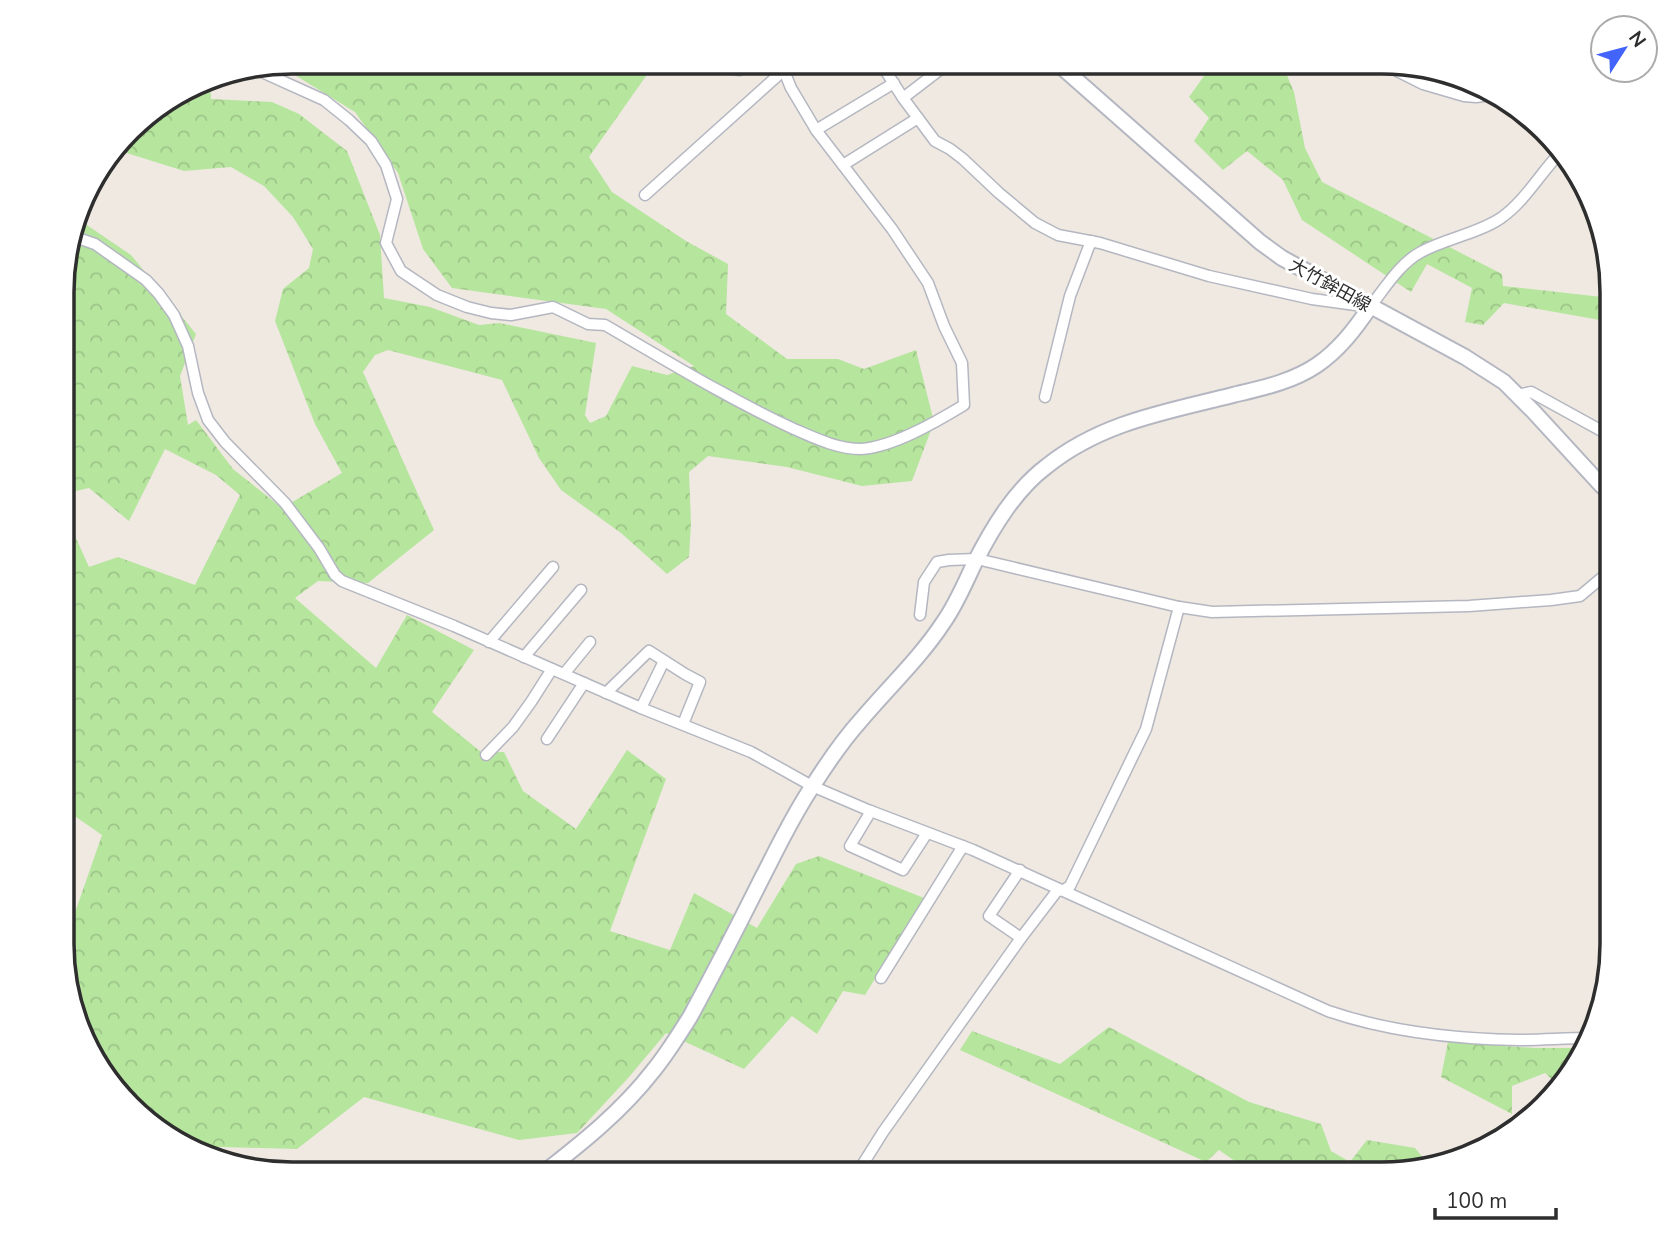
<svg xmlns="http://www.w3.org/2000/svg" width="1673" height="1236" font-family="'Nunito Sans','Noto Sans JP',sans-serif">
  <defs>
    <pattern id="forest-crowns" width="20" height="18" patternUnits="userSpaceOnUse" patternTransform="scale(1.75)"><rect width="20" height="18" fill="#b6e59e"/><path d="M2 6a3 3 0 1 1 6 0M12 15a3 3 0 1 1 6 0" fill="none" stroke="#9dc588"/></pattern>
  </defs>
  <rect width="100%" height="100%" fill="#efe9e1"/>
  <g fill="url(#forest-crowns)">
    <path d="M291 61H652L651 69 589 157 612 192 686 241 728 264 726 314 787 359H838L864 369 916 350 934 422 912 481 862 486 787 467 708 456 689 472 691 523 689 557 667 574 621 533 561 490 539 458 502 380 388 350 375 355 363 372 434 530 368 583 318 581 295 598 376 668 407 615 474 650 432 712 481 752H504L523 791 576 829 627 750 666 779 610 931 670 950 694 893 757 928 796 864 819 856 924 898 865 995 843 991 817 1034 792 1016 744 1069 666 1033 629 1077 577 1133 519 1140 364 1097 297 1149 186 1146 151 1127 92 1059 63 974V947L102 835 63 808V500L67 518 89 567 118 557 195 585 240 495 216 475 165 449 129 521 89 488 63 494V261L78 219 131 255 196 334 180 376 188 425 196 420 233 469 282 508 342 473 315 424 275 321 283 289 309 268 313 249 293 217 264 186 231 167 184 171 114 149 140 118 210 78 211 99 272 102 299 114 347 151 380 235 384 298 430 307 479 325 499 323 596 343 585 415 590 423 606 416 632 366 667 375 694 366 606 309 452 288 423 249 398 173 355 112 277 64Z"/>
    <path d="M1214 62H1276L1286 73 1294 92 1305 148 1322 182 1502 274 1503 286 1611 298V322L1504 303 1483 325 1465 322 1472 288 1427 264 1411 292 1302 220 1283 180 1247 151 1223 170 1194 141 1209 118 1189 97Z"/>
    <path d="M1109 1027 1249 1102 1321 1124 1331 1151 1350 1162 1367 1140 1415 1148 1428 1164 1382 1175H1255L1219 1150 1206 1162 960 1050 972 1031 1060 1064Z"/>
    <path d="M1448 1042 1535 1048H1581C1576 1061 1571 1077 1561 1088L1545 1073 1512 1086V1114L1441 1077Z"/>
  </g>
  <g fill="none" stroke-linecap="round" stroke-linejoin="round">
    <g stroke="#b4b7c1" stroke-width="13">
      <g id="street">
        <path d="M668 61 740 70 762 61"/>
        <path d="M880 62 903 98 935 141 950 149 963 159 999 193 1035 223 1058 235 1100 243 1209 276 1312 299 1370 307C1385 288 1400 263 1421 252 1447 238 1477 234 1501 218 1525 201 1539 175 1559 154"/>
        <path d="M1379 62 1423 84 1464 96 1476 97 1497 94"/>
        <path d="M253 68 324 100 349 120 371 141 386 165 397 199 386 243 401 271 437 295 467 307 491 313 511 315 553 307 588 324 605 325C667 361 729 399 794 429 815 438 837 449 861 449 893 447 936 422 964 405L962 363 944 326 928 283 892 229 816 130 791 88 780 61"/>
        <path d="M903 98 950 62"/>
        <path d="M816 130 894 83"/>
        <path d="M843 165 918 118"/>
        <path d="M645 195 784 70"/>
        <path d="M72 236 95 244 146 280 159 294 174 315 188 346 198 393 208 420 225 442 285 503 319 548 335 575 342 581 454 626 641 708 751 752 812 786 868 810 973 850 1328 1011C1389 1032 1455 1039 1519 1040 1542 1040 1566 1038 1589 1038"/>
        <path d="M1517 395 1531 392 1611 436"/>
        <path d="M1045 397 1070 296 1091 241"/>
        <path d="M920 615 924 582 937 562 949 560 977 559 1179 607 1212 612 1469 606 1551 600 1580 596 1611 570"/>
        <path d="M489 642 553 567"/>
        <path d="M524 657 581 590"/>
        <path d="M564 674 590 642"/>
        <path d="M606 693 649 651 685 674 700 682 683 724"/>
        <path d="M641 708 664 661"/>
        <path d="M547 739 584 683"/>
        <path d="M486 755 513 727 531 702 552 669"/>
        <path d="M871 811 850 846 903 870 927 833"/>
        <path d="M1020 870 989 916 1021 938"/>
        <path d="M881 978 963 846"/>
        <path d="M856 1175 883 1132 1021 938 1057 891 1064 890 1070 886 1146 729 1179 607"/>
      </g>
    </g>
    <g stroke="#b4b7c1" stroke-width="18">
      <g id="secondary">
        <path d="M1056 62 1260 242 1282 258 1465 357 1504 382 1533 411 1601 485 1611 494"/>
        <path d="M542 1174C582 1143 622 1111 653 1071 667 1054 678 1036 690 1017 715 971 739 924 763 876 779 845 794 813 814 784 828 762 843 740 861 720 888 688 920 658 943 623 956 605 965 583 975 562 993 527 1015 490 1047 466 1102 422 1166 412 1233 395 1262 388 1292 382 1317 365 1339 350 1355 329 1370 307"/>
      </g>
    </g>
    <use href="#street" stroke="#fff" stroke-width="10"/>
    <use href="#secondary" stroke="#fff" stroke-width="14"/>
  </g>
  <g text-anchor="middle" stroke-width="6" stroke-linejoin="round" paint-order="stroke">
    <g font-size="18" fill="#2e2e2e" stroke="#fff">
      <text transform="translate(1330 285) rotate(29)" y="6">大竹鉾田線</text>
    </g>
  </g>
  <path d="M0 0H1673V1236H0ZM292 74H1382A218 218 0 0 1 1600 292V944A218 218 0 0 1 1382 1162H292A218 218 0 0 1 74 944V292A218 218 0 0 1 292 74Z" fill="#fff" fill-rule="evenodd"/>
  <path fill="none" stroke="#2e2e2e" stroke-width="3.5" d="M292 74H1382A218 218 0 0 1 1600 292V944A218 218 0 0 1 1382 1162H292A218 218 0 0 1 74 944V292A218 218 0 0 1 292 74Z"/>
  <g transform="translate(1624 49) rotate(54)"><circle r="33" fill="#ffffff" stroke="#ababab" stroke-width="2"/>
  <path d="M0-5L12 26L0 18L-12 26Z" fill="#4264fb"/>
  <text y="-10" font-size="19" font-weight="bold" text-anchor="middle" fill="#2e2e2e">N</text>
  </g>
  <path d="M1435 1208v10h121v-10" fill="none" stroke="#2e2e2e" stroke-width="3.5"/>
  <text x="1446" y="1208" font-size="21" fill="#2e2e2e" stroke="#ffffff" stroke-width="5" paint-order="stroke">100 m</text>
</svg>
